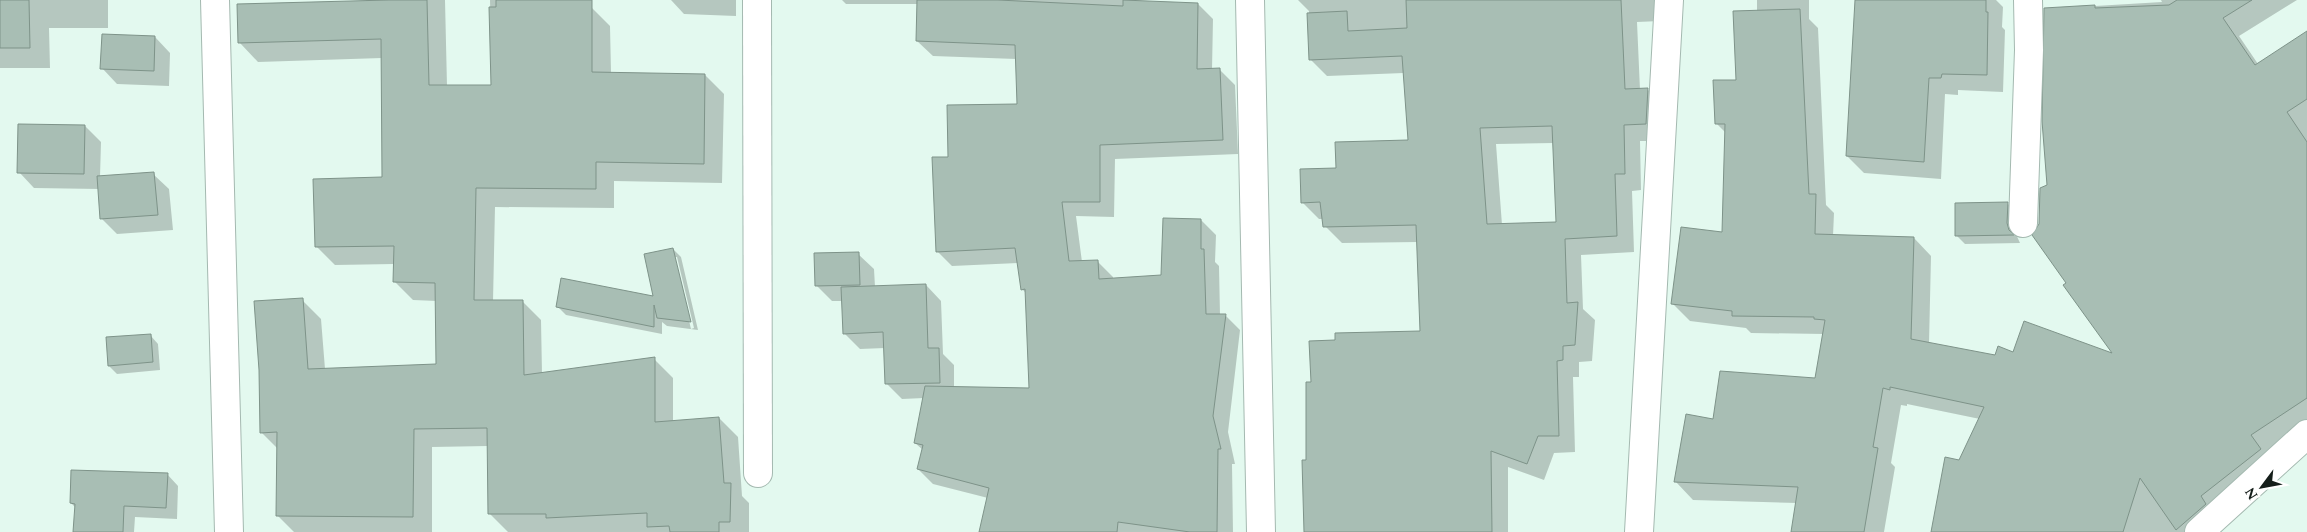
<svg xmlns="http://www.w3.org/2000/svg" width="2307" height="532" font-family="Spectral,serif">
  <rect width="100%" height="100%" fill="#e3f9ef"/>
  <g fill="#0003" fill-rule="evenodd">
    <path d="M0 0H108V28H49L50 68H0Z"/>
    <path d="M366 0H445L447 86H492L490 0H550L591 7 610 26 611 73 705 75 724 94 722 183 614 181V208L495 207 493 302 522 301 541 320 542 374 654 359 673 378V422L719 418 738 437 742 496 749 503V532H508L489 513 488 446 432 447V532H294L277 515 278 449 261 432 302 300 321 319 325 369 438 366 437 301 413 300 394 281V264L335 265 316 246 383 178 382 58 258 62 240 43 366 2Z"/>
    <path d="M671 0H736V16L684 14Z"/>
    <path d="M842 0H1136V2L1198 4 1213 19 1212 70H1220L1235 85 1238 154 1115 159 1114 217 1076 216 1082 262H1098L1113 277V280L1163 277 1201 220 1216 235 1215 262 1219 266 1220 315H1225L1240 330 1228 432 1235 464H1232L1233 532H981L988 498 933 484 918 469 923 450 915 443 924 398 902 399 886 383 885 348 860 349 844 333 843 301H832L816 285 858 254 874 269 875 287 926 285 941 301 943 354 954 365V388L1030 389 1026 293 1022 289 1019 263 952 266 937 251 949 158 1018 106 1016 59 933 56 917 41 918 4H846Z"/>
    <path d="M1298 0H1659L1660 21 1637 22 1640 90H1648L1665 106 1663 141H1640L1641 190 1632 191 1634 252 1581 255 1583 309 1595 320 1592 361 1579 362V377H1573L1575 452 1554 453 1544 480 1508 467V532H1316L1307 461 1312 383 1336 341 1421 332 1418 242 1342 243 1325 226 1323 219H1319L1302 202 1337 169 1410 141 1404 73 1327 76 1310 59 1309 11ZM1554 143 1557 223 1502 225 1496 144Z"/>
    <path d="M1757 0H1809V19L1818 28 1826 205 1834 213 1833 236 1914 238 1931 256 1929 344 1996 357 2014 354 2116 355 2068 284 2040 224 2048 185 2045 9 2162 2 2161 0H2297L2239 36 2258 64 2307 32V427L2213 532H1933L1960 462 1980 419 1907 404V406L1901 405 1891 463 1895 467 1884 532H1793L1797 503 1693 500 1676 482 1714 421 1816 379 1824 334 1751 333 1746 328 1690 321 1672 303 1723 234 1726 133 1717 124 1737 81 1757 11Z"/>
    <path d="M1856 0H1996L2003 7 2002 27 2005 30 2003 92 1958 90V95L1945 94 1941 179 1864 173 1847 156Z"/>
    <path d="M155 37 170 53 169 86 117 84 102 68Z"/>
    <path d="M85 126 101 142 100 177 153 174 169 189 173 230 117 234 101 218 99 189 34 188 19 172Z"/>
    <path d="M2008 204 2016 212 2015 232 2020 243 1965 244 1957 236Z"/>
    <path d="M673 249 681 257 698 330 667 326 662 322V334L566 315 558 307 654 298ZM674 257H677L694 328 691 329Z"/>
    <path d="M150 335 158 344 160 370 117 374 109 366Z"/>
    <path d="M167 474 178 486 177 519 135 517 134 532H75L76 508 71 503Z"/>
  </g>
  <g fill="#a8beb4" stroke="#7e9389" fill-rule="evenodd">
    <path d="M0 0H29L30 48H0Z"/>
    <path d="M388 0H427L429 85H491L489 7H496V0H592V72L705 74 704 164 596 162V189L476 188 474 300H523L524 375 655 357V422L719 417 724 483H731L730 522H719V532H670L669 526 647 527V513L546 518V514H488L487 428 414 429 413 517 276 516 277 432 260 433 259 370 254 301 303 298 308 369 436 364 435 283 393 282 394 246 315 247 313 179 382 177 381 39 238 43 237 4Z"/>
    <path d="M917 0H998L1123 6V0L1198 3 1197 69 1220 68 1223 140 1100 145V202H1062L1069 261 1098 260 1099 279 1161 275 1163 218 1201 219V249H1204L1206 314H1226L1213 416 1221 449H1218L1217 532H1190L1118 522 1117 532H979L989 488 917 469 923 445 914 443 925 386 1029 388 1025 289 1021 290 1015 248 936 252 932 157H948L947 105 1017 104 1015 45 916 41Z"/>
    <path d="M1406 0H1621L1625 89 1648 88 1646 124 1624 125 1625 174H1615L1617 236 1565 239 1567 303 1578 302 1575 345 1563 346V360L1557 361 1559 436H1538L1527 464 1491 451 1492 532H1304L1302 460H1306V382H1311L1309 341 1335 340V333L1420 331 1416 225 1323 227 1320 202 1301 203 1300 169 1336 168 1335 142 1408 140 1402 56 1309 60 1307 13 1347 11 1348 31 1407 28ZM1552 126 1556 222 1487 224 1480 128Z"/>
    <path d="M1855 0H1986V12H1988L1987 75 1942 74 1941 78H1929L1924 162 1846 156Z"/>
    <path d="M2177 0H2252L2223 18 2255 65 2307 31V99L2287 112 2307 142V398L2251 435 2261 449 2201 496 2206 504 2176 530 2140 478 2123 532H1931L1945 457 1959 460 1984 407 1890 387V390L1883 388 1873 447 1878 448 1864 532H1791L1798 487 1674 482 1686 414 1713 419 1720 371 1815 378 1825 320 1814 319V317L1732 316V311L1671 304 1681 227 1722 232 1725 124H1715L1713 80H1736L1733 11 1800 9 1809 194H1816L1815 234 1914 237 1911 339 1995 355 1998 346 2013 352 2024 321 2112 353 2063 285 2066 283 2032 235 2039 224 2040 188 2047 185 2042 121 2044 8 2095 5V8L2169 5Z"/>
    <path d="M102 34 155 36 154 71 100 69Z"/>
    <path d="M18 124 85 125 84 174 17 173Z"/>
    <path d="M154 172 158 215 100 219 97 176Z"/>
    <path d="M2008 202 2007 223 2009 230 2014 235 1955 236V203Z"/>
    <path d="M673 248 691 322 657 318 654 305V327L556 307 561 278 653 296 644 254Z"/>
    <path d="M859 252 860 285 815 286 814 253Z"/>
    <path d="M926 284 928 348H939L940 383 885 384 883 332 843 334 841 287Z"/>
    <path d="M151 334 153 362 108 366 106 337Z"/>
    <path d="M71 470 168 473 166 508 124 506 123 532H73L75 504 70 503Z"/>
  </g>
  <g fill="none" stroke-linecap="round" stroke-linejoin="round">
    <g stroke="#a4b9b0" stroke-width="30">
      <g id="street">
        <path d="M215 0 229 532"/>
        <path d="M757 0 758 473"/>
        <path d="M1250 0 1261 532"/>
        <path d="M2023 223 2029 50 2028 0"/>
        <path d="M1639 532 1669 0"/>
        <path d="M2199 532 2307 434"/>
      </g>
    </g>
    <use href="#street" stroke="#fff" stroke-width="28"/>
  </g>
  <g transform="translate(2262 487) rotate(238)" stroke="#ffffff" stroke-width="4" paint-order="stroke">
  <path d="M0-4L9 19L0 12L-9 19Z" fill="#151e1a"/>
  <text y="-8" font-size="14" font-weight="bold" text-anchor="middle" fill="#151e1a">N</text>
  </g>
</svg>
